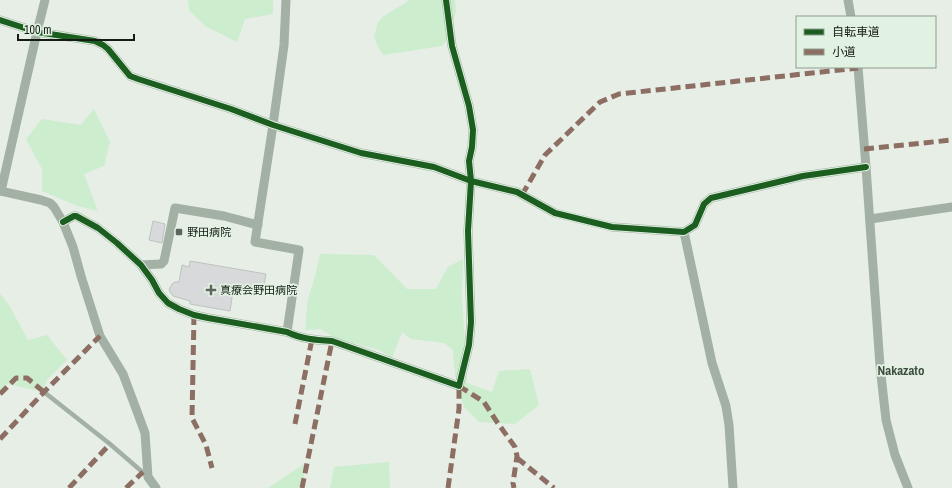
<svg xmlns="http://www.w3.org/2000/svg" width="952" height="488" font-family="'Archivo Narrow','Noto Sans JP',sans-serif">
  <rect width="100%" height="100%" fill="#e6eee6"/>
  <g fill="#ccedce">
    <path d="M188 0H273V14L245 19 237 42 205 26 189 10Z"/>
    <path d="M410 0H455L456 11 449 38 442 46 383 55 377 45 374 37 378 22 384 16Z"/>
    <path d="M94 109 110 142 104 166 84 174 98 211 78 206 42 191V169L26 139 42 119 81 125Z"/>
    <path d="M320 254 374 255 407 289H436L448 267 463 259 462 296 467 383 492 392 499 371 530 369 539 405 515 424 479 422 464 407 455 375 453 350 444 343 411 339 402 332 392 358 379 350 337 339 320 329 305 330 308 299 316 273Z"/>
    <path d="M0 294 9 305 28 340 47 335 67 360 46 381 44 392 8 384 0 392Z"/>
    <path d="M389 462 390 488H330L334 467Z"/>
    <path d="M304 464V488H268Z"/>
  </g>
  <g fill="#d7d9da" stroke="#c0c2c2">
    <path d="M153 221 165 224 162 243 149 240Z"/>
    <path d="M190 261 266 274 262 295 233 291 230 311 190 304V301L173 296 169 290 172 284 175 282H179L182 265 189 267Z"/>
  </g>
  <g fill="none" stroke-linecap="round" stroke-linejoin="round">
    <path stroke="#a3b0a4" stroke-width="4.5" d="M44 392 110 444 147 476"/>
    <g stroke="#a3b0a4" stroke-width="9">
      <path d="M286 0 284 45 273 125 255 242 299 250 287 332"/>
      <path d="M848 0 851 17"/>
      <path d="M0 20 37 32 95 41 103 45 108 49 130 76 138 79 231 109 273 125 361 153 434 167 471 181 517 192 555 213 612 227 684 232 695 225 704 204 711 198 803 176 866 167"/>
      <path d="M858 67 866 167 880 366 886 420 895 455 908 488"/>
      <path d="M0 191 41 200 50 203 54 207 63 222 73 247 81 276 100 336 123 374 135 406 145 433 148 477 156 488"/>
      <path d="M1 191 37 32 45 0"/>
      <path d="M870 219 952 207"/>
      <path d="M63 222 74 216H76L98 228 117 243 141 265 152 280 159 293 168 303 179 309 194 315 208 318 287 332C301 339 316 340 332 341L459 386 469 345 471 322 468 231 471 181 469 161 472 147 473 130 469 106 452 46 446 0"/>
      <path d="M684 232 712 363 726 406 729 425 733 488"/>
      <path d="M141 265 161 264 164 261 175 208 224 216 258 225"/>
    </g>
    <g stroke="#8d6e63" stroke-width="5" stroke-dasharray="10 5" stroke-linecap="butt">
      <path d="M864 149 952 140"/>
      <path d="M522 195 545 155 600 102 619 94 858 68"/>
      <path d="M194 315 192 418 206 445 212 468"/>
      <path d="M459 386 484 402 497 422 515 447 517 456 513 483 514 488"/>
      <path d="M0 394 16 378H27L44 392"/>
      <path d="M295 424 312 339"/>
      <path d="M0 439 44 392 100 336"/>
      <path d="M517 458 554 488"/>
      <path d="M69 488 110 444"/>
      <path d="M126 488 143 472"/>
      <path d="M302 488 332 341"/>
      <path d="M448 488 459 409V386"/>
    </g>
    <g stroke="#e2f2e2" stroke-width="8">
      <g id="cycleway">
        <path d="M0 20 37 32 95 41 103 45 108 49 130 76 138 79 231 109 273 125 361 153 434 167 471 181 517 192 555 213 612 227 684 232 695 225 704 204 711 198 803 176 866 167"/>
        <path d="M63 222 74 216H76L98 228 117 243 141 265 152 280 159 293 168 303 179 309 194 315 208 318 287 332C301 339 316 340 332 341L459 386 469 345 471 322 468 231 471 181 469 161 472 147 473 130 469 106 452 46 446 0"/>
      </g>
    </g>
    <use href="#cycleway" stroke="#1b5e20" stroke-width="6"/>
  </g>
  <g fill="#5e645e" stroke="#e2f2e2" stroke-width="1.5">
    <rect x="175" y="228" width="8" height="8" rx="2"/>
    <path d="M209 284h4v4h4v4h-4v4h-4v-4h-4v-4h4z"/>
  </g>
  <g text-anchor="middle" stroke-width="3.5" stroke-linejoin="round" paint-order="stroke">
    <g font-size="11" fill="#141a14" stroke="#e2f2e2" text-anchor="start">
      <text x="187" y="236">野田病院</text>
      <text x="220" y="294">真療会野田病院</text>
    </g>
    <g font-size="13" font-weight="bold" fill="#3e4b3e" stroke="#e2f2e2">
      <text x="901" y="375">Nakazato</text>
    </g>
  </g>
  <rect x="796" y="16" width="140" height="52" fill="#e2f2e2" stroke="#909c90"/>
  <rect x="804" y="29" width="20" height="6" fill="#1b5e20" stroke="#909c90"/>
  <text x="832" y="36" font-size="12" fill="#141a14">自転車道</text>
  <rect x="804" y="49" width="20" height="6" fill="#8d6e63" stroke="#909c90"/>
  <text x="832" y="56" font-size="12" fill="#141a14">小道</text>
  <path d="M18 34v6h116v-6" fill="none" stroke="#141a14" stroke-width="2"/>
  <text x="24" y="34" font-size="12" fill="#141a14" stroke="#e2f2e2" stroke-width="3" paint-order="stroke">100 m</text>
</svg>
